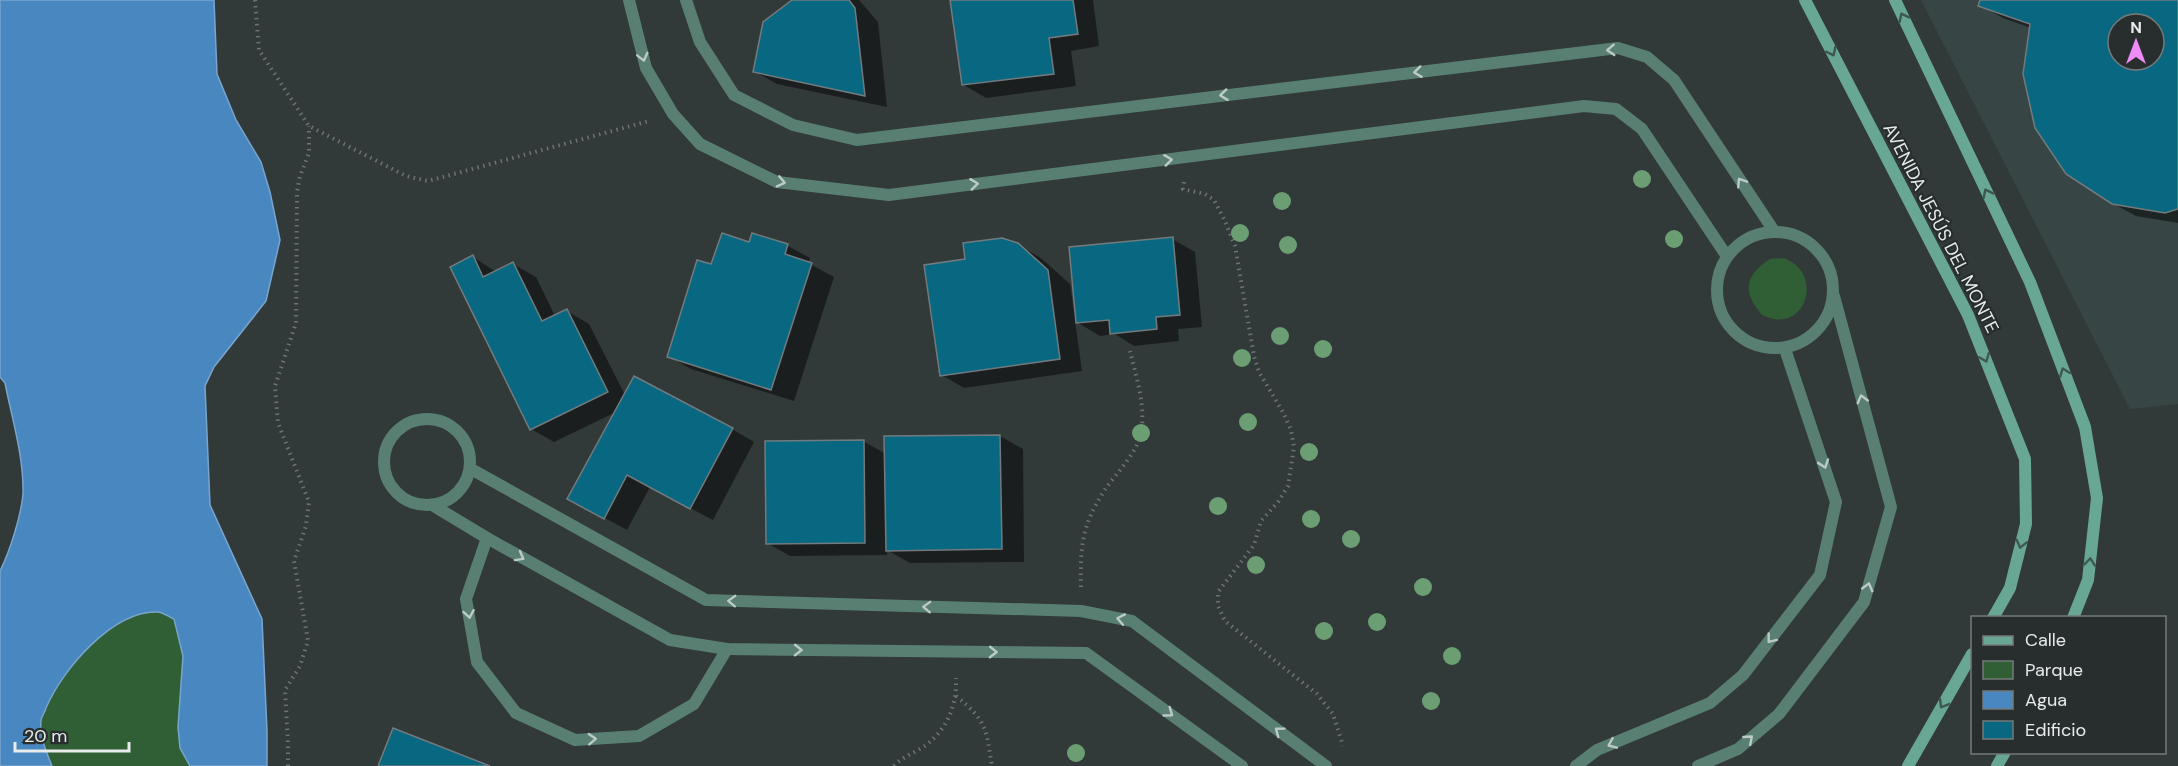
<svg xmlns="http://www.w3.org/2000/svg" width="2178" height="766" font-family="'DM Sans',sans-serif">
  <rect width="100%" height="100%" fill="#323939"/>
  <path fill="#374545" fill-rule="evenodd" d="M1921 0H2178V404L2130 409ZM2118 24H2154V60H2118Z"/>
  <g fill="#305f35">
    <path d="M1770 259C1775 259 1783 257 1788 260 1822 276 1806 329 1770 318 1765 316 1762 316 1759 311 1741 289 1748 273 1770 259Z"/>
    <path d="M159 611 174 619 183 656 178 727 180 748 190 766H52C47 754 39 736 41 722 41 718 44 713 46 709 62 671 94 634 132 617 140 613 151 613 159 611Z"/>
  </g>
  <path fill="#4987c0" stroke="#78a5cd" stroke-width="1.5" d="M0 0H214L217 74 236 120 261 162 270 192 280 240 266 301 214 367 205 386 210 505 262 619 267 731V766H190L180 748 178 727 183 656 174 619C169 617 163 612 157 612 112 611 62 670 46 708 45 712 41 717 41 721 39 735 47 754 52 766H0V571C10 551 21 516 23 494 24 457 12 419 5 383L0 377Z"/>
  <g fill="#0007" fill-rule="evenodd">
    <path d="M795 0H859L878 22 887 107 777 84 754 71Z"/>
    <path d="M952 0H1093L1099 46 1071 51 1076 86 986 98 964 85Z"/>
    <path d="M1982 0H2178V223L2136 216 2112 203 2031 28 2003 18 1980 5ZM2118 24H2154V60H2118Z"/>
    <path d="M753 235 788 246 810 258 808 263 834 277 794 401 691 369 668 356 712 266 750 244Z"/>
    <path d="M1172 239 1195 252 1202 327 1178 329 1179 341 1134 346 1115 334 1100 336 1075 321 1082 371 964 388 942 375 967 261 1018 245 1041 258 1070 284 1074 312Z"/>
    <path d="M473 257 496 272 513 264 536 277 555 316 567 311 589 324 625 395 732 429 754 442 713 520 650 487 627 530 592 511 616 412 554 442 531 429Z"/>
    <path d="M1000 436 1023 449 1024 562 910 563 887 550V555L790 556 767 543 863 441 886 454V438Z"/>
  </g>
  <g fill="#096881" stroke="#737a7d" stroke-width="1.5" fill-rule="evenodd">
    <path d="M792 0H849L855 8 865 96 753 72 763 22Z"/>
    <path d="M950 0H1073L1078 34 1049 38 1054 74 962 85Z"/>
    <path d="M1980 0H2178V209L2165 213 2112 204 2066 174 2035 128 2023 74 2030 24 1978 6ZM2118 24H2154V60H2118Z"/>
    <path d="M722 233 749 242 752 233 788 244 785 254 812 263 771 390 667 357 697 260 711 264Z"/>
    <path d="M1173 237 1180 315 1156 317 1157 329 1110 334 1109 320 1076 323 1069 247Z"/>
    <path d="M1002 238 1018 243 1048 270 1060 359 940 376 924 265 965 259 963 243Z"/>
    <path d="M473 255 483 277 513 262 542 321 567 309 608 392 530 430 450 267Z"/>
    <path d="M634 376 733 428 690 509 627 475 604 519 567 499Z"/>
    <path d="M1000 435 1002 549 886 551 884 436Z"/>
    <path d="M864 440 865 543 766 544 765 441Z"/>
    <path d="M393 728 490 766H378Z"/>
  </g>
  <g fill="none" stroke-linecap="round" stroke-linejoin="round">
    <g stroke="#6d7373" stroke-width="4" stroke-dasharray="1.5 4.5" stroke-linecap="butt">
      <path d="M255 0 259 50 309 126 406 176 428 181 649 121"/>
      <path d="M1184 182 1183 189 1205 194 1214 200 1225 221 1235 246 1254 356 1259 372 1284 414 1291 430 1294 447 1288 486 1278 502 1261 521 1254 545 1218 592V606L1225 621 1317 694 1333 714 1343 746"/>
      <path d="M1081 587C1080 547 1082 525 1104 491 1116 473 1137 454 1141 432 1146 406 1136 376 1130 351"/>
      <path d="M956 696C987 721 986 729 992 766"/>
      <path d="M288 766V743L285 690 300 666 308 641 294 561 306 526 309 502 278 423 275 386 296 323 297 192 300 176 309 153V126"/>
      <path d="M894 766C903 756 915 753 926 745 948 728 957 705 956 678"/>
    </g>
    <g stroke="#587f72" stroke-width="12">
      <path d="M629 0 646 68 673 114 700 144 777 182 889 195 1584 106 1616 109 1642 129 1726 255"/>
      <path d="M686 0 700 42 734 95 793 125 857 140 1618 48 1647 57 1674 80 1774 231"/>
      <circle cx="1775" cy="290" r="58"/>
      <circle cx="427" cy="462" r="43"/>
      <path d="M471 469 706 600 1081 611 1132 621 1326 766"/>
      <path d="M434 506 487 538 670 640 727 649 1086 653 1242 766"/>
      <path d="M487 538 466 599 477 662 516 713 575 740 639 736 694 704 727 649"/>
      <path d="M1576 766 1597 750 1710 703 1743 675 1820 575 1836 502 1785 349"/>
      <path d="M1698 766 1738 749 1779 714 1864 602 1891 507 1834 296"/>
    </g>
    <g stroke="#67a793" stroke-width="12">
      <path d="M1805 0 1968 315 2025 459 2026 524 2010 588 1993 618"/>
      <path d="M1895 0 2030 282 2085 427 2097 498 2088 580 2073 618"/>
      <path d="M1908 766 1972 654"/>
      <path d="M1997 766 2005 752"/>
    </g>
  </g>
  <g fill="#6b9f73">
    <circle cx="1642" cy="179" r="9"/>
    <circle cx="1282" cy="201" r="9"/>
    <circle cx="1240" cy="233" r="9"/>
    <circle cx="1674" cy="239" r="9"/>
    <circle cx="1288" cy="245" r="9"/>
    <circle cx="1280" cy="336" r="9"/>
    <circle cx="1323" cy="349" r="9"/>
    <circle cx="1242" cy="358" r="9"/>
    <circle cx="1248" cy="422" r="9"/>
    <circle cx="1141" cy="433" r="9"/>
    <circle cx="1309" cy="452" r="9"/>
    <circle cx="1218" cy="506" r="9"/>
    <circle cx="1311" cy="519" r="9"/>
    <circle cx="1351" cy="539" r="9"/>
    <circle cx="1256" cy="565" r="9"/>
    <circle cx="1423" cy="587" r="9"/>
    <circle cx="1377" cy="622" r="9"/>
    <circle cx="1324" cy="631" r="9"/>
    <circle cx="1452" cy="656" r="9"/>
    <circle cx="1431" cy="701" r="9"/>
    <circle cx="1076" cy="753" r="9"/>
  </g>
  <defs><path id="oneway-chevron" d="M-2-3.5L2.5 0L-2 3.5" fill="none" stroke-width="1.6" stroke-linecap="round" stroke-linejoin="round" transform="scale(1.5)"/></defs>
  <g stroke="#3e5851">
    <use href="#oneway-chevron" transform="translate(1903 17) rotate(-116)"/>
    <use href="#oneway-chevron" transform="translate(1832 52) rotate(63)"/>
    <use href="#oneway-chevron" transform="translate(1987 193) rotate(-116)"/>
    <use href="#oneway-chevron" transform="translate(1985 358) rotate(68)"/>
    <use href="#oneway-chevron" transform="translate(2064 372) rotate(-111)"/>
    <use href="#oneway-chevron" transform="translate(2021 544) rotate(104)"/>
    <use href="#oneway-chevron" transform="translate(2090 562) rotate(-84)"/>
    <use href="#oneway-chevron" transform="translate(1943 704) rotate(120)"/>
  </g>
  <g stroke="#bccbc7">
    <use href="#oneway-chevron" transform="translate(1611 50) rotate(177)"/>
    <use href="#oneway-chevron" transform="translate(643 57) rotate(76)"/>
    <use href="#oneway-chevron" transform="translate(1418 72) rotate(173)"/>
    <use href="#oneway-chevron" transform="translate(1224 95) rotate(173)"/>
    <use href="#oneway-chevron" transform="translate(1168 160) rotate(-7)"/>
    <use href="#oneway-chevron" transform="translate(781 182) rotate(13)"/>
    <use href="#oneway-chevron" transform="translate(1741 182) rotate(-123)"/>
    <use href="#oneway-chevron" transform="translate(974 184) rotate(-7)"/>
    <use href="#oneway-chevron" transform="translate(1862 399) rotate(-105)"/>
    <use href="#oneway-chevron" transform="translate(1824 464) rotate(71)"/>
    <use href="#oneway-chevron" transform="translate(520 557) rotate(29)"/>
    <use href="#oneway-chevron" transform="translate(1868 587) rotate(-75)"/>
    <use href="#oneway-chevron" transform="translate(732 601) rotate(-178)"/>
    <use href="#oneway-chevron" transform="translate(927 607) rotate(-178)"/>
    <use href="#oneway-chevron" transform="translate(469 614) rotate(80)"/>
    <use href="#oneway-chevron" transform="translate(1121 619) rotate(-169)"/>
    <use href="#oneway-chevron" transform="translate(1771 639) rotate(128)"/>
    <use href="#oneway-chevron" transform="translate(798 650) rotate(1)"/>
    <use href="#oneway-chevron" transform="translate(993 652) rotate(1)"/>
    <use href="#oneway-chevron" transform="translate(1169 713) rotate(36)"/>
    <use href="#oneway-chevron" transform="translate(1279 731) rotate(-143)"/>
    <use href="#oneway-chevron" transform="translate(592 739) rotate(-3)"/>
    <use href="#oneway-chevron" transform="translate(1749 739) rotate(-41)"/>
    <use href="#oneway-chevron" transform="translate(1612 744) rotate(157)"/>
  </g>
  <g text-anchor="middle" stroke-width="4.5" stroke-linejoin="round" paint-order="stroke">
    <g font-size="18" fill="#e7ebeb" stroke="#282e2e">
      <text transform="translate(1941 228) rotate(63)" y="6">AVENIDA JESÚS DEL MONTE</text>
    </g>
  </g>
  <rect x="1971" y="616" width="195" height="138" fill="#282e2e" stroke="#747a7a" stroke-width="1.5"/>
  <rect x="1983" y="636" width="30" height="9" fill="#67a793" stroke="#747a7a" stroke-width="1.5"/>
  <text x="2025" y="646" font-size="18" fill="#e7ebeb">Calle</text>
  <rect x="1983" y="661" width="30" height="18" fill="#305f35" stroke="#747a7a" stroke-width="1.5"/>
  <text x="2025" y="676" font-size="18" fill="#e7ebeb">Parque</text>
  <rect x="1983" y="691" width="30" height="18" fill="#4987c0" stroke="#747a7a" stroke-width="1.5"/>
  <text x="2025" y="706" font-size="18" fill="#e7ebeb">Agua</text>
  <rect x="1983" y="721" width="30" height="18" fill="#096881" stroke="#747a7a" stroke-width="1.5"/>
  <text x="2025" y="736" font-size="18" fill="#e7ebeb">Edificio</text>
  <g transform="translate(2136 42)"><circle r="28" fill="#282e2e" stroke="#747a7a" stroke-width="1.5"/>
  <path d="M0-4.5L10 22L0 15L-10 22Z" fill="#ef8bf7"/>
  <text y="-9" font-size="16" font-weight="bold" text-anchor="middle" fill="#e7ebeb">N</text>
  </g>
  <path d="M15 742v9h114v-9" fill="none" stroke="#e7ebeb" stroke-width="3"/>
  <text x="24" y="742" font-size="18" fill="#e7ebeb" stroke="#282e2e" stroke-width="4.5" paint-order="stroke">20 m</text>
</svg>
